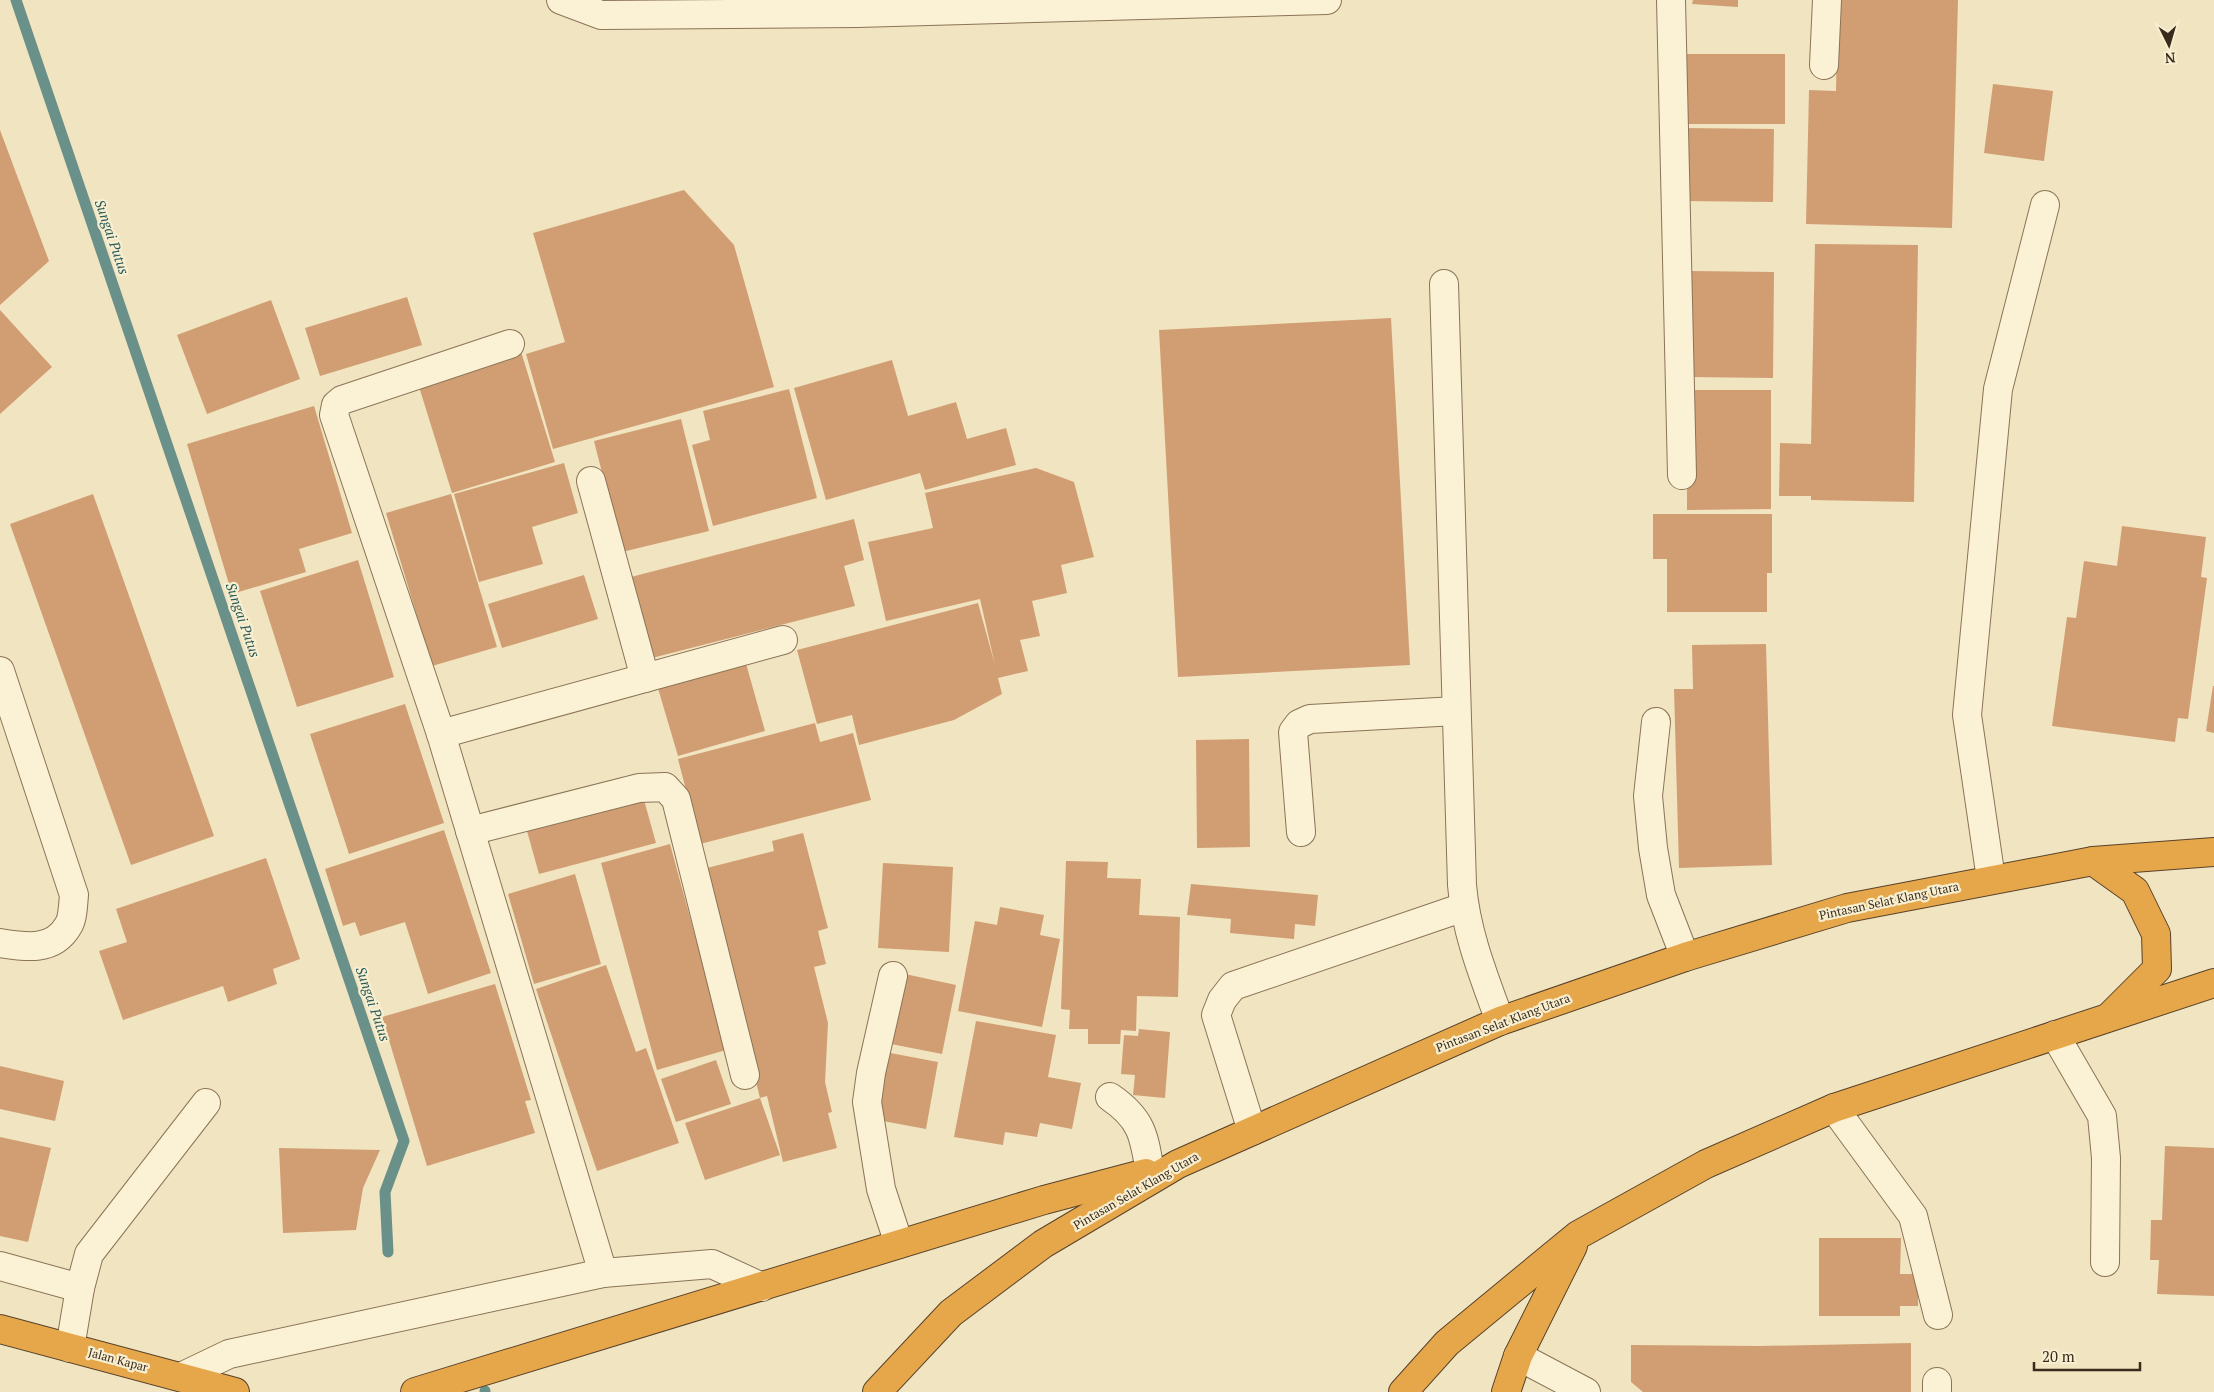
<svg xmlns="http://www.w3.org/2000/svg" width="2214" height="1392" font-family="'PT Serif',serif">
  <rect width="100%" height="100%" fill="#f1e4c0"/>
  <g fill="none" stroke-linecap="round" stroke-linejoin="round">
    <g stroke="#699189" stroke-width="11">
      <path d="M16 0 404 1141 385 1192 388 1252"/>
      <path d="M485 1391V1392"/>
    </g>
  </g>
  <g fill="#d19e73">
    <path d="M1693 0H1738V7L1692 4Z"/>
    <path d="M1838 0H1958L1952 228 1806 224 1809 90 1836 91Z"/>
    <path d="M1685 54H1785V124H1684Z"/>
    <path d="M1993 84 2053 91 2044 161 1984 153Z"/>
    <path d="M1684 128 1774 129 1773 202 1682 201Z"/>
    <path d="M0 130 49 261 0 305Z"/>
    <path d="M684 190 734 245 774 387 553 449 526 354 565 342 533 233Z"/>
    <path d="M1815 244 1918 245 1914 502 1811 500V496H1779L1780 443 1811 444Z"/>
    <path d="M1691 271 1774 272 1773 378 1690 377Z"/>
    <path d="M407 297 422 345 320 376 305 328Z"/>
    <path d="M271 300 300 379 207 414 177 335Z"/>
    <path d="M0 310 52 367 0 414Z"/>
    <path d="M1391 318 1410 665 1178 677 1159 330Z"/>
    <path d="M519 345 555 462 452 493 416 377Z"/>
    <path d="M892 360 908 416 956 402 967 439 1006 428 1016 465 925 490 920 473 826 500 794 388Z"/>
    <path d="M789 389 817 498 713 526 692 445 710 440 703 411Z"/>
    <path d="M1687 390H1771V509L1687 510Z"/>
    <path d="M314 406 352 533 299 549 306 572 232 594 187 444Z"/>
    <path d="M681 419 709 531 622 552 594 441Z"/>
    <path d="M564 463 578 513 532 527 543 564 479 582 454 494Z"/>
    <path d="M1036 468 1074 482 1094 557 1061 565 1067 593 1032 601 1040 636 1020 640 1028 671 998 678 1002 694 954 720 859 745 852 715 817 724 797 650 978 603 995 665 980 599 886 621 868 542 933 528 925 493Z"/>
    <path d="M93 494 214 836 131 865 10 524Z"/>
    <path d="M451 494 497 647 432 666 386 513Z"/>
    <path d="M1653 514H1772V573H1767V612H1667V559H1653Z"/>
    <path d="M854 519 864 560 844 566 855 606 652 658 631 577Z"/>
    <path d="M2122 526 2206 537 2201 577 2207 578 2188 719 2178 718 2175 742 2052 726 2067 617 2076 618 2084 561 2117 566Z"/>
    <path d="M358 560 394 677 297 707 260 591Z"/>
    <path d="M584 575 598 619 502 648 488 604Z"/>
    <path d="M1766 644 1772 865 1679 868 1674 689H1693L1692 645Z"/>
    <path d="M745 660 765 731 678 756 657 685Z"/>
    <path d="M2213 686H2214V733L2206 731Z"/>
    <path d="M405 704 444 823 349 854 310 734Z"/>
    <path d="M815 723 820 742 853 733 871 800 700 844 678 759Z"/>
    <path d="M1249 739 1250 847 1197 848 1196 740Z"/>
    <path d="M644 800 656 843 539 874 527 831Z"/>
    <path d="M444 830 491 973 428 994 405 922 360 936 355 922 343 926 325 869Z"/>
    <path d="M803 833 828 928 818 931 826 964 814 967 828 1023 825 1082 832 1112 828 1113 837 1148 783 1162 767 1096 760 1098 703 869 774 851 772 841Z"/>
    <path d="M670 844 726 1050 657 1070 601 863Z"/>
    <path d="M266 858 300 959 273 969 277 984 228 1002 223 986 123 1020 99 951 127 942 116 909Z"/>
    <path d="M1066 861 1108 862 1107 878 1141 879 1139 915 1180 917 1178 997 1137 996 1136 1031 1121 1030 1120 1044H1088V1029H1069L1070 1010 1061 1009Z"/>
    <path d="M883 863 953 867 949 952 878 948Z"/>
    <path d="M575 874 601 964 534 984 508 894Z"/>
    <path d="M1191 884 1318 895 1315 926 1295 924 1294 939 1230 933 1231 919 1187 915Z"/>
    <path d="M1000 907 1044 915 1040 935 1060 939 1042 1027 958 1011 975 921 997 925Z"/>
    <path d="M606 965 636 1052 646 1048 679 1143 597 1171 536 989Z"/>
    <path d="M905 974 956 985 942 1054 891 1044Z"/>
    <path d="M495 984 531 1100 525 1101 535 1133 427 1166 382 1017Z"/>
    <path d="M976 1021 1056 1035 1048 1077 1081 1083 1072 1129 1040 1123 1037 1137 1005 1132 1003 1145 954 1137Z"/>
    <path d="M1139 1029 1170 1032 1165 1098 1133 1095 1135 1075 1121 1074 1124 1035 1138 1036Z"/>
    <path d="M885 1052 938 1062 926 1129 872 1119Z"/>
    <path d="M716 1060 731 1104 676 1122 661 1079Z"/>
    <path d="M0 1066 64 1081 55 1121 0 1109Z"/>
    <path d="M760 1098 780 1155 705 1180 685 1123Z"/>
    <path d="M0 1137 51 1148 28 1242 0 1236Z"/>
    <path d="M2165 1146 2214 1148V1296L2157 1294 2159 1260H2150L2151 1220H2162Z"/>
    <path d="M279 1148 380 1150 363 1188 356 1230 283 1233Z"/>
    <path d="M1819 1238H1901L1900 1274H1918V1306H1900V1316H1819Z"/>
    <path d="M1911 1343V1392H1643L1631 1382V1345L1761 1346Z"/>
  </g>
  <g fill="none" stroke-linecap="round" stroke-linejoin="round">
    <g stroke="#8b7457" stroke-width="30">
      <g id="minor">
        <path d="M561 0 601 15 858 13 1327 0"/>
        <path d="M1671 0 1682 475"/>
        <path d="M1824 65 1827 0"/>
        <path d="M1444 284 1462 885C1466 933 1484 977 1500 1021"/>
        <path d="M591 481 645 678"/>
        <path d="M0 671 74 895C73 904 73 919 68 926 53 952 25 947 0 943"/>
        <path d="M1656 722 1648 796 1653 848 1661 895 1685 957"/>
        <path d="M441 734 334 415 336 405 342 400 510 344"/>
        <path d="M470 831 639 788 665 787 676 799 745 1075"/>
        <path d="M1301 832 1293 732 1299 724 1310 719 1456 711"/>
        <path d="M1991 879 1967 715 1998 389 2045 205"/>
        <path d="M893 976 871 1073 867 1102 881 1189 899 1244"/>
        <path d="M2055 1035 2102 1116 2106 1158 2105 1262"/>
        <path d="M1110 1097C1142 1119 1144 1135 1150 1172"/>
        <path d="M1834 1108 1913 1216 1938 1315"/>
        <path d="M1252 1131 1216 1015 1222 1000 1233 986 1464 907"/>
        <path d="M0 1266 80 1288 70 1348"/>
        <path d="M603 1273 441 734 783 640"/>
        <path d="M80 1288 89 1254 206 1103"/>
        <path d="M1518 1356 1586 1392"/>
        <path d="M181 1377 229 1354 603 1273 712 1264 762 1287"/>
        <path d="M1937 1392V1382"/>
      </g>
    </g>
    <g stroke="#58422b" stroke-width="30">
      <g id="highway">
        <path d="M2093 861 2135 891 2156 934 2157 969 2112 1014"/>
        <path d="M0 1329 235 1392"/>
        <path d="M415 1392 1044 1200 1146 1173"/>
        <path d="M877 1392 951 1313 1043 1244 1178 1164 1500 1021 1685 957 1847 908 2093 861 2214 852"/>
        <path d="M1403 1392 1447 1343 1578 1235 1706 1164 1834 1108 2214 983"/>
        <path d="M1506 1392 1518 1356 1573 1246"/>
      </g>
    </g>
    <use href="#minor" stroke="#fbf1d4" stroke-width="28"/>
    <use href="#highway" stroke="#e6a74a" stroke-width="28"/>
  </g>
  <g text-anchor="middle" stroke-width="4.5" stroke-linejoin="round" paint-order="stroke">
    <g font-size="12" fill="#392b1c" stroke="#f8eed0">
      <text transform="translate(1889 901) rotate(-12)" y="4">Pintasan Selat Klang Utara</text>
      <text transform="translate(1503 1023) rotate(-21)" y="4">Pintasan Selat Klang Utara</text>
      <text transform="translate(1136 1191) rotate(-30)" y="4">Pintasan Selat Klang Utara</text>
      <text transform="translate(118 1360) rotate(15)" y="4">Jalan Kapar</text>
    </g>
    <g font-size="14" font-style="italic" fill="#2a5a59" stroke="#f8eed0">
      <text transform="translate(112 237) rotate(71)" y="5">Sungai Putus</text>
      <text transform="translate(243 620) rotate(71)" y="5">Sungai Putus</text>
      <text transform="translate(373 1004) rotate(71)" y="5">Sungai Putus</text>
    </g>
  </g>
  <g transform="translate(2169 45) rotate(175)" stroke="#f8eed0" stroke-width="4" paint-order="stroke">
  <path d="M0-4L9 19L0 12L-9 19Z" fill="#392b1c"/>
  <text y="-8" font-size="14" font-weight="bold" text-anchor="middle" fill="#392b1c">N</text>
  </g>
  <path d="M2034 1362v8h106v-8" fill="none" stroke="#392b1c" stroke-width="2.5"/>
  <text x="2042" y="1362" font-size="15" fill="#392b1c" stroke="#f8eed0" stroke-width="4" paint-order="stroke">20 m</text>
</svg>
